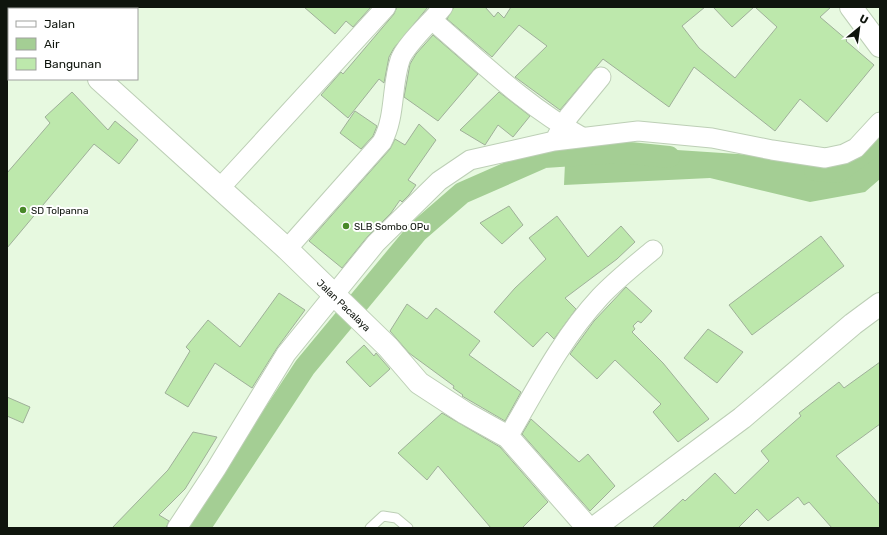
<svg xmlns="http://www.w3.org/2000/svg" width="887" height="535" font-family="Rubik,sans-serif">
  <rect width="100%" height="100%" fill="#e7f9e0"/>
  <path fill="#a4ce94" d="M677 150 768 156 856 171 880 150V179L865 192 810 202 710 178 564 185 565 163Z"/>
  <g fill="none" stroke-linecap="round" stroke-linejoin="round">
    <g stroke="#a4ce94" stroke-width="22">
      <path d="M815 170 838 172 880 141"/>
      <path d="M199 528 305 367 417 232 462 193 544 157 620 152 669 157"/>
    </g>
  </g>
  <g fill="#bde8ac" stroke="#9fb099">
    <path d="M304 7H371L353 27 346 21 335 34Z"/>
    <path d="M397 7H428L394 48 389 57 384 83 379 79 348 118 321 95 341 72 343 74 394 14Z"/>
    <path d="M454 7H485L494 17 498 12 504 18 511 7H705L682 26 699 48 735 78 777 27 755 7H831L820 17 847 40 846 41 874 65 827 122 800 99 775 131 694 67 669 107 603 59 560 110 515 77 547 46 519 25 492 57 447 19Z"/>
    <path d="M713 7H754L732 27Z"/>
    <path d="M433 35 478 74 438 121 404 97 410 64 416 54Z"/>
    <path d="M72 92 108 130 115 121 138 140 119 164 94 144 7 248V173L50 123 45 117Z"/>
    <path d="M499 92 530 116 513 137 498 125 485 145 460 130Z"/>
    <path d="M355 111 377 126 373 136 361 149 340 133Z"/>
    <path d="M419 124 436 140 408 180 416 185 409 195 402 202 400 200 391 213 368 236 342 268 309 241 390 149 395 139 405 145Z"/>
    <path d="M509 206 523 225 502 244 480 223Z"/>
    <path d="M557 216 588 257 621 226 635 242 617 259 565 298 576 309 554 339 547 332 533 347 494 312 515 288 546 259 529 238Z"/>
    <path d="M821 236 844 266 752 335 729 305Z"/>
    <path d="M626 287 652 311 641 323 638 321 633 326 635 329 632 332 663 363 709 419 678 442 653 412 661 404 615 360 597 379 570 354 594 321Z"/>
    <path d="M279 293 305 310 277 348 252 388 215 363 188 407 165 393 190 351 186 347 208 320 240 347Z"/>
    <path d="M407 304 427 319 436 308 480 341 469 355 521 392 505 421 462 396 463 395 453 388 454 386 409 353 390 331Z"/>
    <path d="M708 329 743 352 717 383 684 358Z"/>
    <path d="M364 345 374 356 376 353 390 369 370 387 346 362Z"/>
    <path d="M880 362V424L836 456 880 505V528H832L809 502 804 505 798 497 768 521 757 509 738 528H652L683 499 685 501 715 473 735 494 769 461 761 451 801 416 799 413 839 382 844 388Z"/>
    <path d="M7 397 30 407 23 423 7 416Z"/>
    <path d="M442 413 500 447 548 502 522 528H491L438 466 427 480 398 453Z"/>
    <path d="M531 419 579 462 588 454 615 486 590 511 522 434Z"/>
    <path d="M193 432 217 437 185 489 159 515 169 521 166 528H112L168 470Z"/>
  </g>
  <g fill="none" stroke-linecap="round" stroke-linejoin="round">
    <g stroke="#bdcfb6" stroke-width="11">
      <path id="service" d="M370 528 383 516 396 518 408 528"/>
    </g>
    <g stroke="#bdcfb6" stroke-width="21">
      <g id="minor">
        <path d="M432 20C480 61 527 107 582 137"/>
        <path d="M557 136 569 116 601 77"/>
        <path d="M219 189 386 7"/>
        <path d="M287 249 382 142C396 116 391 87 400 60 405 45 432 21 443 7"/>
        <path d="M508 437C536 389 562 338 600 297 616 280 635 265 653 250"/>
        <path d="M177 528 216 469 286 354 376 243 439 181 470 160 554 141 638 131 712 138 772 150 825 158 844 154 856 148 880 122"/>
      </g>
    </g>
    <g stroke="#bdcfb6" stroke-width="24">
      <g id="tertiary">
        <path d="M20 7 22 9"/>
        <path d="M99 79 287 249 388 347 419 383 465 413 508 437 588 528"/>
        <path d="M594 528 742 418 853 324 880 304"/>
      </g>
    </g>
    <g stroke="#bdcfb6" stroke-width="24">
      <path id="primary" d="M851 7 880 46"/>
    </g>
    <use href="#service" stroke="#fff" stroke-width="9"/>
    <use href="#minor" stroke="#fff" stroke-width="19"/>
    <use href="#tertiary" stroke="#fff" stroke-width="22"/>
    <use href="#primary" stroke="#fff" stroke-width="22"/>
  </g>
  <g fill="#488828" stroke="#fff" stroke-width="1.5">
    <circle cx="23" cy="210" r="4"/>
    <circle cx="346" cy="226" r="4"/>
  </g>
  <g text-anchor="middle" stroke-width="4" stroke-linejoin="round" paint-order="stroke">
    <g font-size="10" fill="#0f150d" stroke="#fff" text-anchor="start">
      <text x="31" y="214">SD Tolpanna</text>
      <text x="354" y="230">SLB Sombo OPu</text>
    </g>
    <g font-size="10" fill="#0f150d" stroke="#fff">
      <text transform="translate(344 305) rotate(44)" y="4">Jalan Pacalaya</text>
    </g>
  </g>
  <rect width="887" height="535" fill="none" stroke="#0f150d" stroke-width="16"/>
  <rect x="8" y="8" width="130" height="72" fill="#ffffff" stroke="#9fa19e"/>
  <rect x="16" y="21" width="20" height="6" fill="#ffffff" stroke="#9fa19e"/>
  <text x="44" y="28" font-size="12" fill="#0f150d">Jalan</text>
  <rect x="16" y="38" width="20" height="12" fill="#a4ce94" stroke="#9fa19e"/>
  <text x="44" y="48" font-size="12" fill="#0f150d">Air</text>
  <rect x="16" y="58" width="20" height="12" fill="#bde8ac" stroke="#9fa19e"/>
  <text x="44" y="68" font-size="12" fill="#0f150d">Bangunan</text>
  <g transform="translate(859 28) rotate(29)" stroke="#ffffff" stroke-width="3" paint-order="stroke">
  <path d="M0-3L7 15L0 10L-7 15Z" fill="#0f150d"/>
  <text y="-6" font-size="11" font-weight="bold" text-anchor="middle" fill="#0f150d">U</text>
  </g>
</svg>
